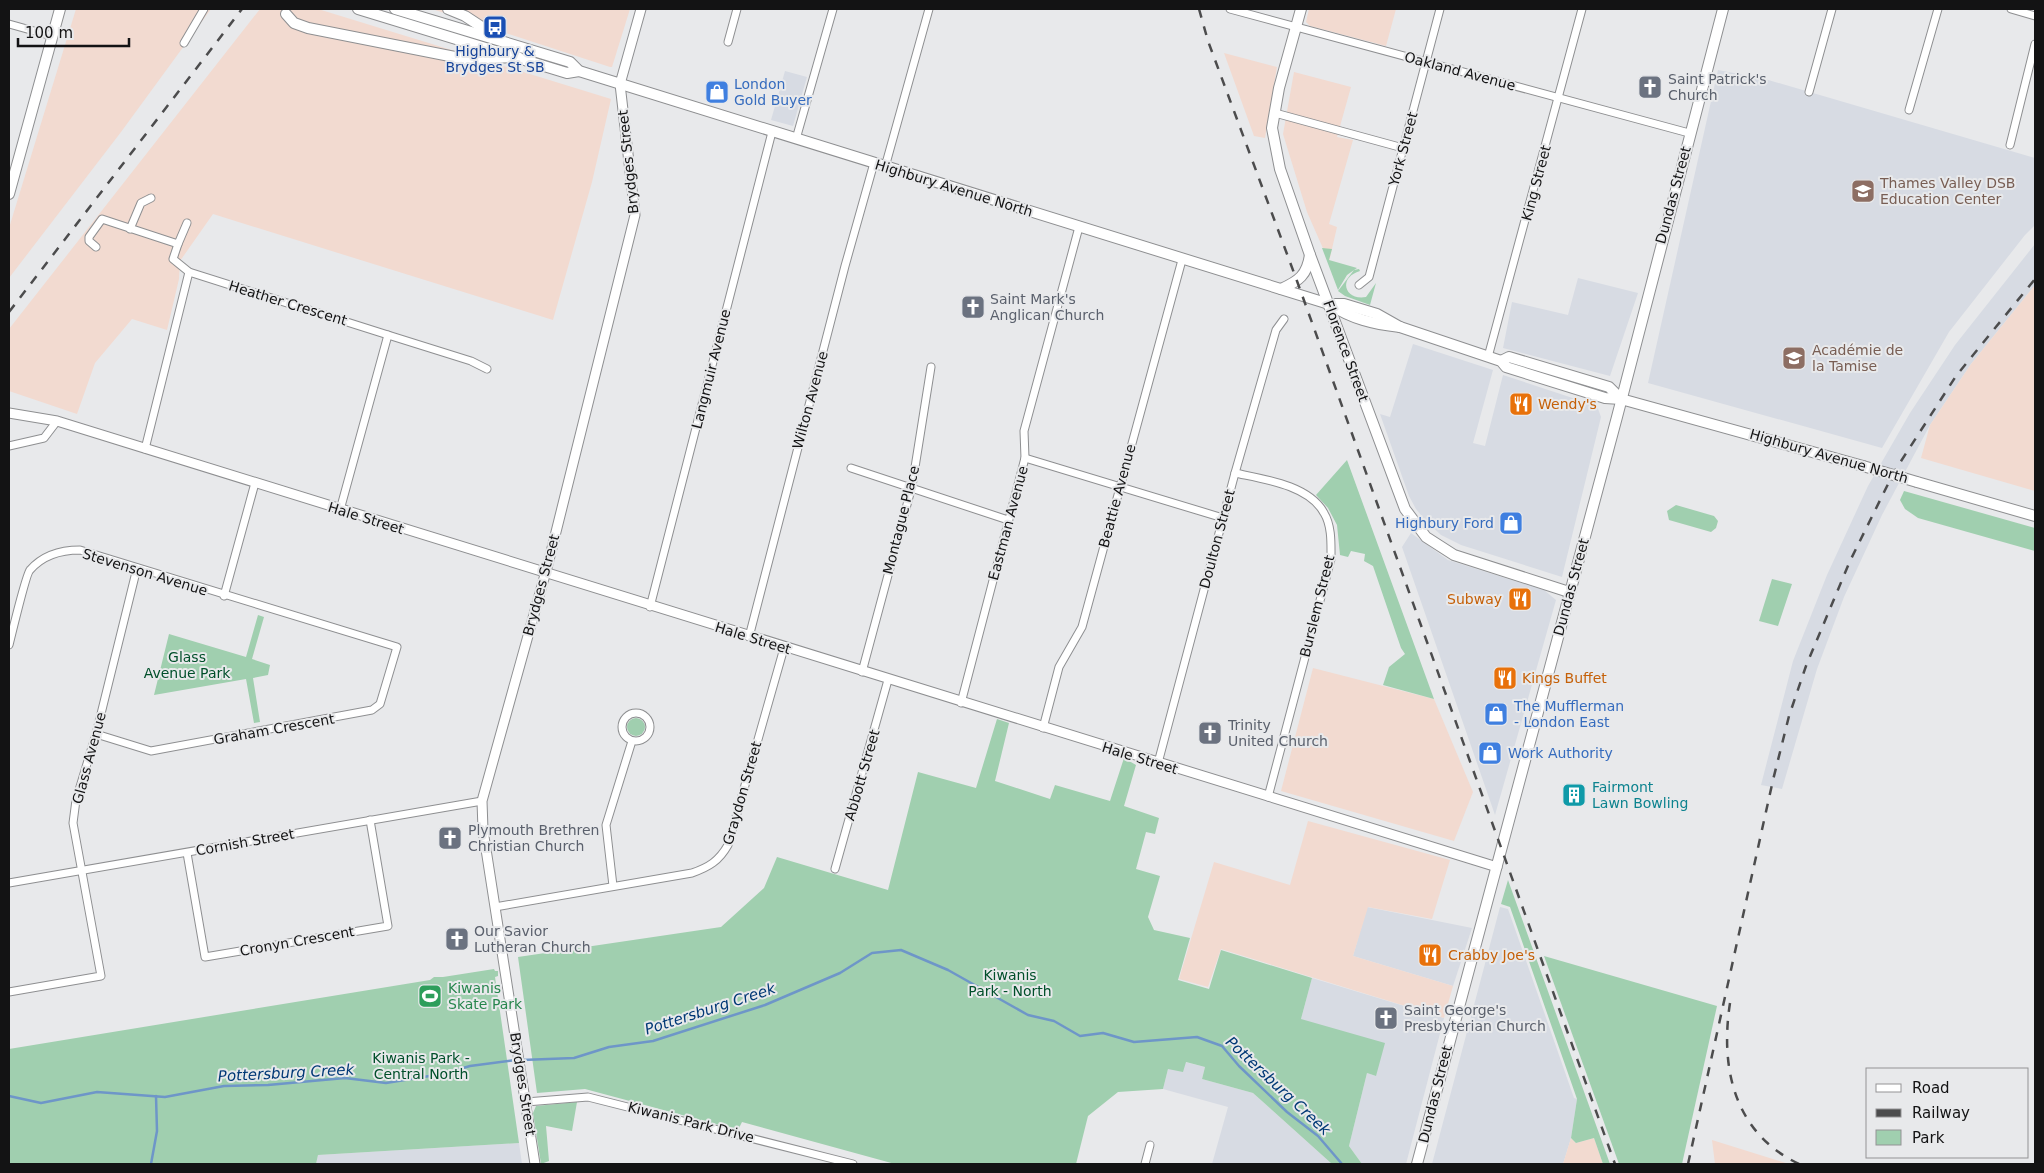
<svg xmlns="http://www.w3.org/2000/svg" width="2044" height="1173" font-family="'DejaVu Sans',sans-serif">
  <rect width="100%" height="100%" fill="#e8e9eb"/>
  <g fill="#d7dbe3">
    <path d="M1718 70 1765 79 2035 158V225L2025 235 1949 332 1882 448 1648 383Z"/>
    <path d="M785 71 807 77 793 126 771 120Z"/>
    <path d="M2035 244V285L1971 364 1930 425 1882 515 1844 597 1817 669 1782 789 1761 785 1793 661 1827 575 1868 486 1910 413 1955 345Z"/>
    <path d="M1578 278 1638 293 1610 376 1503 348 1512 302 1568 315Z"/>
    <path d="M1413 344 1493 370 1473 443 1485 446 1503 375 1597 406 1601 417 1562 577 1461 545 1441 535 1425 520 1416 509 1409 496 1380 414 1390 417Z"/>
    <path d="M1411 533 1448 560 1544 590 1556 600 1495 815 1402 547Z"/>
    <path d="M1367 907 1472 928 1453 986 1353 956Z"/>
    <path d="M1500 907 1508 909 1574 1098 1577 1099 1571 1138 1563 1164H1432Z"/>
    <path d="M1312 978 1444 1018 1406 1164H1362L1349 1146 1367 1073 1376 1076 1301 1019Z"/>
    <path d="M1185 1062 1205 1067 1202 1079 1253 1093 1332 1164H1212L1228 1107 1163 1089 1168 1069Z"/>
    <path d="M519 1143 522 1164H316L318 1155Z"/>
  </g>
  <g fill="#f2dad0">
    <path d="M76 9H211L121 132 9 278V228Z"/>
    <path d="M260 9H318L611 99 592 182 553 320 213 214 180 261 179 279 167 330 132 319 95 363 77 414 9 391V329Z"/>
    <path d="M432 9H630L612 67H610Z"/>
    <path d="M1309 9H1396L1386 46 1310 26 1306 22Z"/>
    <path d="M1224 53 1277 67 1265 138 1254 136Z"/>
    <path d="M1294 72 1351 87 1337 137 1353 140 1329 224 1337 227 1329 262 1307 212 1283 134Z"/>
    <path d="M2035 285V491L1921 458 1930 425 1971 364Z"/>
    <path d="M1313 668 1434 699 1473 792 1454 841 1281 791Z"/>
    <path d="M1308 821 1450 860 1432 919 1368 907 1353 956 1453 986 1444 1018 1221 949 1208 987 1179 979 1214 862 1290 885Z"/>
    <path d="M1571 1138 1576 1143 1594 1138 1603 1164H1563Z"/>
    <path d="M1712 1140 1789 1164H1715Z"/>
  </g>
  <g fill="#a0cfaf">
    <path d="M1322 248 1332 249 1329 260 1357 268 1354 270 1359 269 1360 271C1337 278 1345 301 1366 297L1376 283 1370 305 1345 296 1338 291 1354 270 1347 275 1338 290Z"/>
    <path d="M1347 460 1434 699 1383 685 1389 667 1405 654 1401 648 1373 566 1364 561 1365 554 1351 551 1348 557 1340 555 1337 525 1328 508 1316 495Z"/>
    <path d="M1904 491 2035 528V551L1918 518 1905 509 1900 500Z"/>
    <path d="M1676 505 1714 516 1718 521 1716 528 1711 532 1669 520 1667 511Z"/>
    <path d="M1772 579 1792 584 1778 626 1759 621Z"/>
    <path d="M258 615 264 617 252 659 270 665 268 675 253 678 260 722 254 723 246 679 154 695 169 634 246 657Z"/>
    <circle cx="636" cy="727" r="9"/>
    <path d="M997 719 1009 723 995 781 1050 799 1055 785 1110 801 1124 758 1136 765 1124 806 1159 818 1155 834 1146 832 1136 869 1160 876 1148 917 1154 930 1190 938 1178 980 1209 989 1221 950 1312 978 1301 1019 1385 1043 1376 1076 1367 1073 1349 1146 1362 1164H1332L1253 1093 1202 1079 1205 1067 1186 1062 1183 1072 1168 1069 1163 1089 1118 1092 1088 1116 1076 1164H895L742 1122 738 1130 585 1089 537 1093 518 957 721 927 764 888 777 857 888 890 918 772 976 788Z"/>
    <path d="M1508 880 1610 1164H1603L1594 1138 1576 1143 1571 1138 1577 1099 1510 907 1501 904Z"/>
    <path d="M1544 956 1717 1006 1682 1164H1619Z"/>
    <path d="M494 969 495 971H498V976L495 977 519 1143 318 1155 316 1164H9V1049L430 980 434 977H443Z"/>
    <path d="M577 1102 572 1131 546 1126 549 1161 541 1164 533 1113 536 1106Z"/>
  </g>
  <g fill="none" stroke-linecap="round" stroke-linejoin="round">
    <g stroke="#6e96c8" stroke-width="2.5">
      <path d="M522 1060 574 1058 609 1047 653 1041 765 1005 840 973 872 953 901 950 948 970 1028 1015 1054 1021 1080 1036 1103 1033 1134 1042 1197 1037 1222 1046 1239 1066 1287 1112 1318 1136 1342 1164"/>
      <path d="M9 1096 41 1103 97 1092 165 1097 224 1086 268 1085 345 1078 386 1083 442 1074 470 1066 516 1060"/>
      <path d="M151 1164 157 1131 156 1096"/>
    </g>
    <g stroke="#8e8f91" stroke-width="9">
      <g id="minor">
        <path d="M1230 9 1689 133"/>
        <path d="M2011 9 2035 16"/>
        <path d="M9 24 52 36"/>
        <path d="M728 42 737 9"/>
        <path d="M184 43 204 9"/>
        <path d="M1809 92 1832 9"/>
        <path d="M1909 110 1938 9"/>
        <path d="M1275 113 1403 148"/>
        <path d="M796 139 833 9"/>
        <path d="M2010 145 2035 44"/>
        <path d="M885 167 929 9"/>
        <path d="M130 229 141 203 151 198"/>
        <path d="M178 244 187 223"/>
        <path d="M96 247 89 241V237L102 219 111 222 178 244 173 259 189 272"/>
        <path d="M1359 285 1369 277 1440 9"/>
        <path d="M388 335 471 361 487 369"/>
        <path d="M1488 357 1582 9"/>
        <path d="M9 446 44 438 57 421"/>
        <path d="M145 449 189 272 388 335 340 510"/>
        <path d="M1025 458 1223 518"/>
        <path d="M851 468 1008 520"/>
        <path d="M1235 473C1263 479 1309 485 1324 513 1332 526 1331 544 1331 559L1268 797"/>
        <path d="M224 596 255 483"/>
        <path d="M650 607 772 132"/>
        <path d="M749 637 845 266 874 163"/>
        <path d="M9 645C12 633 26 574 30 570 43 555 62 550 80 550L397 647 380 704 372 710 151 751 96 734"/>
        <path d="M862 672 912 486 931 367"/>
        <path d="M961 703 1025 458 1024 431 1079 227"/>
        <circle cx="636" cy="727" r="14"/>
        <path d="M1043 728 1059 667 1082 627 1182 260"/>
        <path d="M1158 763 1235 473 1276 330 1284 319"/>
        <path d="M187 853 205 957 388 926 370 820"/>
        <path d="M835 869 888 680"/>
        <path d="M9 883 482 801"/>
        <path d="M613 886 606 825 632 741"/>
        <path d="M495 907 692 873C709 867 719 861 728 845L784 648"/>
        <path d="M9 992 101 976 73 823 76 800 96 734 137 568"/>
        <path d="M526 1102 588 1097 853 1164"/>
        <path d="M1145 1164 1150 1145"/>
      </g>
    </g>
    <g stroke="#8e8f91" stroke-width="11">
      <g id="tertiary">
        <path d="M9 413 57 421 1497 867"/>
        <path d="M535 1164 483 830 482 801 548 564 635 215 620 84 641 9"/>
      </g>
    </g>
    <g stroke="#8e8f91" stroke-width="12">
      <g id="secondary">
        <path d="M358 9 567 73 579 71"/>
        <path d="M395 9 570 62 579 71 1329 304C1352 319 1373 324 1400 327"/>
        <path d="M448 9 465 16 494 35"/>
        <path d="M1301 9 1279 88 1272 128 1280 169 1310 255 1405 509 1426 537 1454 555 1569 592"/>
        <path d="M286 14 294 23 308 28 465 59 518 57"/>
        <path d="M9 194 60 9"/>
        <path d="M1281 289C1299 281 1307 275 1310 255"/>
        <path d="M1329 304H1344L1377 314 1400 327 1501 361 1506 367 1605 398 1621 399 1863 466"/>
        <path d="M1501 361 1509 357 1609 387 1621 399"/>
        <path d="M1917 482 2035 516"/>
        <path d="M1417 1164 1617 417 1723 9"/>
      </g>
    </g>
    <use href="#minor" stroke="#fff" stroke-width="7"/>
    <use href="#tertiary" stroke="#fff" stroke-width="9"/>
    <use href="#secondary" stroke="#fff" stroke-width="10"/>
    <g stroke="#4c4c4d" stroke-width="2.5" stroke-dasharray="9 9" stroke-linecap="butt">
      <path d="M1199 9 1208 41 1297 281 1615 1164"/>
      <path d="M9 312 242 9"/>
      <path d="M1730 1003C1720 1068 1734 1133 1799 1164"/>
      <path d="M1688 1164 1773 780 1789 716 1806 666 1850 561 1894 472 1956 376 2035 279"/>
    </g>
    <g stroke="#8e8f91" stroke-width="12" stroke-linecap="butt">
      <path id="secondary-bridge" d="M1863 466 1917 482"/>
    </g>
    <use href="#secondary-bridge" stroke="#fff" stroke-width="10"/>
  </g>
  <defs>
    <g id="bus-square" transform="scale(1.25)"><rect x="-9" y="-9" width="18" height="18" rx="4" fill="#1a4fb4" stroke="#e8e9eb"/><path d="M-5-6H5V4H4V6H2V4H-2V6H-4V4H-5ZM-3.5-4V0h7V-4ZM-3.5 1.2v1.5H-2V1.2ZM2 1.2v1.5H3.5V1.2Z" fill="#fff"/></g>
    <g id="church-square" transform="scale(1.25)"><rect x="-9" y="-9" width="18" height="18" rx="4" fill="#6b7280" stroke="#e8e9eb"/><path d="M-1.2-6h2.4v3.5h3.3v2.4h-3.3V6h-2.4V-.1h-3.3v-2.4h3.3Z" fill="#fff"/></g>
    <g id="shop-square" transform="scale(1.25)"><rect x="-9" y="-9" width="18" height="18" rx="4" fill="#3f7fe0" stroke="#e8e9eb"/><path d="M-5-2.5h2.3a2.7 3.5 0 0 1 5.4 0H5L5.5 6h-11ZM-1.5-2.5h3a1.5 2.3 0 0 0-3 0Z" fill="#fff"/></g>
    <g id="school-square" transform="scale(1.25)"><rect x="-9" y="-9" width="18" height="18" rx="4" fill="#8d6e63" stroke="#e8e9eb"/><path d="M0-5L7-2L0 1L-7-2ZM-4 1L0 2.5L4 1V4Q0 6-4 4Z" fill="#fff"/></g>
    <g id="restaurant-square" transform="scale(1.25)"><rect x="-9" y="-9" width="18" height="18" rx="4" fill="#e8710a" stroke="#e8e9eb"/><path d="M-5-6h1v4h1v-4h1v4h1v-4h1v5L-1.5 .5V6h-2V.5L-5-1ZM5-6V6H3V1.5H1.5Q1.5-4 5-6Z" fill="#fff"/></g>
    <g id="building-square" transform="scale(1.25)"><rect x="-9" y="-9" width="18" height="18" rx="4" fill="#0f9aa8" stroke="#e8e9eb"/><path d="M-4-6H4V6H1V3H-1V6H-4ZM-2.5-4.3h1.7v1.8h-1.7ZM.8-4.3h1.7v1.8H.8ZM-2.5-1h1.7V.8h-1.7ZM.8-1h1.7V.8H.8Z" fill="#fff"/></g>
    <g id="stadium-square" transform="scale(1.25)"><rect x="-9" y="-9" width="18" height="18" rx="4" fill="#2e9e5b" stroke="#e8e9eb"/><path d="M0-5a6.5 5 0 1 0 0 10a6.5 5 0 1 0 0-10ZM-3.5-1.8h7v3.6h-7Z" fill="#fff"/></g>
  </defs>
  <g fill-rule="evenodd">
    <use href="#bus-square" x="495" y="27"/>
    <use href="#church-square" x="1650" y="87"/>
    <use href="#shop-square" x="717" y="92"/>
    <use href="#school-square" x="1863" y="191"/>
    <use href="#church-square" x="973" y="307"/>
    <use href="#school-square" x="1794" y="358"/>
    <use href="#restaurant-square" x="1521" y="404"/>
    <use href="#shop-square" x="1511" y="523"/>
    <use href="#restaurant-square" x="1520" y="599"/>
    <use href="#restaurant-square" x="1505" y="678"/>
    <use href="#shop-square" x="1496" y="714"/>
    <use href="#church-square" x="1210" y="733"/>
    <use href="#shop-square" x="1490" y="753"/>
    <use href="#building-square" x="1574" y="795"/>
    <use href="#church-square" x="450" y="838"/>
    <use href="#church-square" x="457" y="939"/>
    <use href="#restaurant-square" x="1430" y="955"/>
    <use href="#stadium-square" x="430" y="996"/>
    <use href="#church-square" x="1386" y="1018"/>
  </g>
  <g text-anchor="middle" stroke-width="4" stroke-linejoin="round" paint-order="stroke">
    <g font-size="14" fill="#164399" stroke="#e8e9eb">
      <text x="495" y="56">Highbury &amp;<tspan x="495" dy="16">Brydges St SB</tspan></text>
    </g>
    <g font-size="14" fill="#131314" stroke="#e8e9eb">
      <text transform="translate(1460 71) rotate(15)" y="5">Oakland Avenue</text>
      <text transform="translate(1403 149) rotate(-75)" y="5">York Street</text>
      <text transform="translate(628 162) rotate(-96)" y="5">Brydges Street</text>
      <text transform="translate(1536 183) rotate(-75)" y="5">King Street</text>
      <text transform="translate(954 188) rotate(17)" y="5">Highbury Avenue North</text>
      <text transform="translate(1673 195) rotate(-75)" y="5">Dundas Street</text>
      <text transform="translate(288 303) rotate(17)" y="5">Heather Crescent</text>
      <text transform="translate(1346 351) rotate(70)" y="5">Florence Street</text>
      <text transform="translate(711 369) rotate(-76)" y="5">Langmuir Avenue</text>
      <text transform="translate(810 400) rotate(-75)" y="5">Wilton Avenue</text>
      <text transform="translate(1829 456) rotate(16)" y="5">Highbury Avenue North</text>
      <text transform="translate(1117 496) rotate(-75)" y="5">Beattie Avenue</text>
      <text transform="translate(366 518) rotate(17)" y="5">Hale Street</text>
      <text transform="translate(901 520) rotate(-76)" y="5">Montague Place</text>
      <text transform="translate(1008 523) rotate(-75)" y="5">Eastman Avenue</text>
      <text transform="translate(1217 539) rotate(-75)" y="5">Doulton Street</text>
      <text transform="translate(145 572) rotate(17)" y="5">Stevenson Avenue</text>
      <text transform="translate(541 585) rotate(-75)" y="5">Brydges Street</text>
      <text transform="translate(1571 587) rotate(-75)" y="5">Dundas Street</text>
      <text transform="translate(1317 606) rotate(-76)" y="5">Burslem Street</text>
      <text transform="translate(753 638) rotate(17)" y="5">Hale Street</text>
      <text transform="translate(274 729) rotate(-10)" y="5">Graham Crescent</text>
      <text transform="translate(89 758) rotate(-75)" y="5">Glass Avenue</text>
      <text transform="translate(1140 758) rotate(17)" y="5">Hale Street</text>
      <text transform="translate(862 775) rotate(-74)" y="5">Abbott Street</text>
      <text transform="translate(742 793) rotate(-74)" y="5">Graydon Street</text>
      <text transform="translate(245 842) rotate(-10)" y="5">Cornish Street</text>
      <text transform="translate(297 941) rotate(-10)" y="5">Cronyn Crescent</text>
      <text transform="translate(523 1084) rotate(81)" y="5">Brydges Street</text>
      <text transform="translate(1435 1094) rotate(-76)" y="5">Dundas Street</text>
      <text transform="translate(691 1122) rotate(14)" y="5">Kiwanis Park Drive</text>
    </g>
    <g font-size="14" fill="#5b616d" stroke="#e8e9eb" text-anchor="start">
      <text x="1668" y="84">Saint Patrick's<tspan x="1668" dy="16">Church</tspan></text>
      <text x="990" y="304">Saint Mark's<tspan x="990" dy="16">Anglican Church</tspan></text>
      <text x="1228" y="730">Trinity<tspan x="1228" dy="16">United Church</tspan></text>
      <text x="468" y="835">Plymouth Brethren<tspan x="468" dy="16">Christian Church</tspan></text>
      <text x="474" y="936">Our Savior<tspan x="474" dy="16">Lutheran Church</tspan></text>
      <text x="1404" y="1015">Saint George's<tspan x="1404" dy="16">Presbyterian Church</tspan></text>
    </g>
    <g font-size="14" fill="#366cbe" stroke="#e8e9eb" text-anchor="start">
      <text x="734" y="89">London<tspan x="734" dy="16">Gold Buyer</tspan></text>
      <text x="1494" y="528" text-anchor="end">Highbury Ford</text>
      <text x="1514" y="711">The Mufflerman<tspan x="1514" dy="16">- London East</tspan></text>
      <text x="1508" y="758">Work Authority</text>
    </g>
    <g font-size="14" fill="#785e54" stroke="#e8e9eb" text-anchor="start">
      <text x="1880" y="188">Thames Valley DSB<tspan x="1880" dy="16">Education Center</tspan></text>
      <text x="1812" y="355">Académie de<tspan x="1812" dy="16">la Tamise</tspan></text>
    </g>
    <g font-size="14" fill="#c56008" stroke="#e8e9eb" text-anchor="start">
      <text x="1538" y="409">Wendy's</text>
      <text x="1502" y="604" text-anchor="end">Subway</text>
      <text x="1522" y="683">Kings Buffet</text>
      <text x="1448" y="960">Crabby Joe's</text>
    </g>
    <g font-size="14" fill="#004f2a" stroke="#e8e9eb">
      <text x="187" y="662">Glass<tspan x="187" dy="16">Avenue Park</tspan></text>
      <text x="1010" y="980">Kiwanis<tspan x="1010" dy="16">Park - North</tspan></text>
      <text x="421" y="1063">Kiwanis Park -<tspan x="421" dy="16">Central North</tspan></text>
    </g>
    <g font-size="14" fill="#0d838f" stroke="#e8e9eb" text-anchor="start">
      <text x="1592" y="792">Fairmont<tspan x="1592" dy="16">Lawn Bowling</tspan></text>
    </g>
    <g font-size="14" fill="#27864d" stroke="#e8e9eb" text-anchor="start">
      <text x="448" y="993">Kiwanis<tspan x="448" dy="16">Skate Park</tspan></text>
    </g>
    <g font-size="15" font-style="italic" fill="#003875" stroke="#e8e9eb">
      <text transform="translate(710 1009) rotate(-18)" y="5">Pottersburg Creek</text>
      <text transform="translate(286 1073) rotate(-3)" y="5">Pottersburg Creek</text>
      <text transform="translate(1278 1086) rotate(43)" y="5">Pottersburg Creek</text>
    </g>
  </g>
  <rect width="2044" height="1173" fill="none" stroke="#131314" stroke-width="20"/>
  <rect x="1866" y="1068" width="162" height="90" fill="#e8e9eb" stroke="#939395"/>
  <rect x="1876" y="1084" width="25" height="8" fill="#ffffff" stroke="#939395"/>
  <text x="1912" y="1093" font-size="15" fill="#131314">Road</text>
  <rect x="1876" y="1109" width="25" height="8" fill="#4c4c4d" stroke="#939395"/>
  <text x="1912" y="1118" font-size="15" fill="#131314">Railway</text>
  <rect x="1876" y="1130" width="25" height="15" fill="#a0cfaf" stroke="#939395"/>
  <text x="1912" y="1143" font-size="15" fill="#131314">Park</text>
  <path d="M18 38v8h111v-8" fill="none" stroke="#131314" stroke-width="2.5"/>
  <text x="25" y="38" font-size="15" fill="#131314" stroke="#e8e9eb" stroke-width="4" paint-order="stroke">100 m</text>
</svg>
